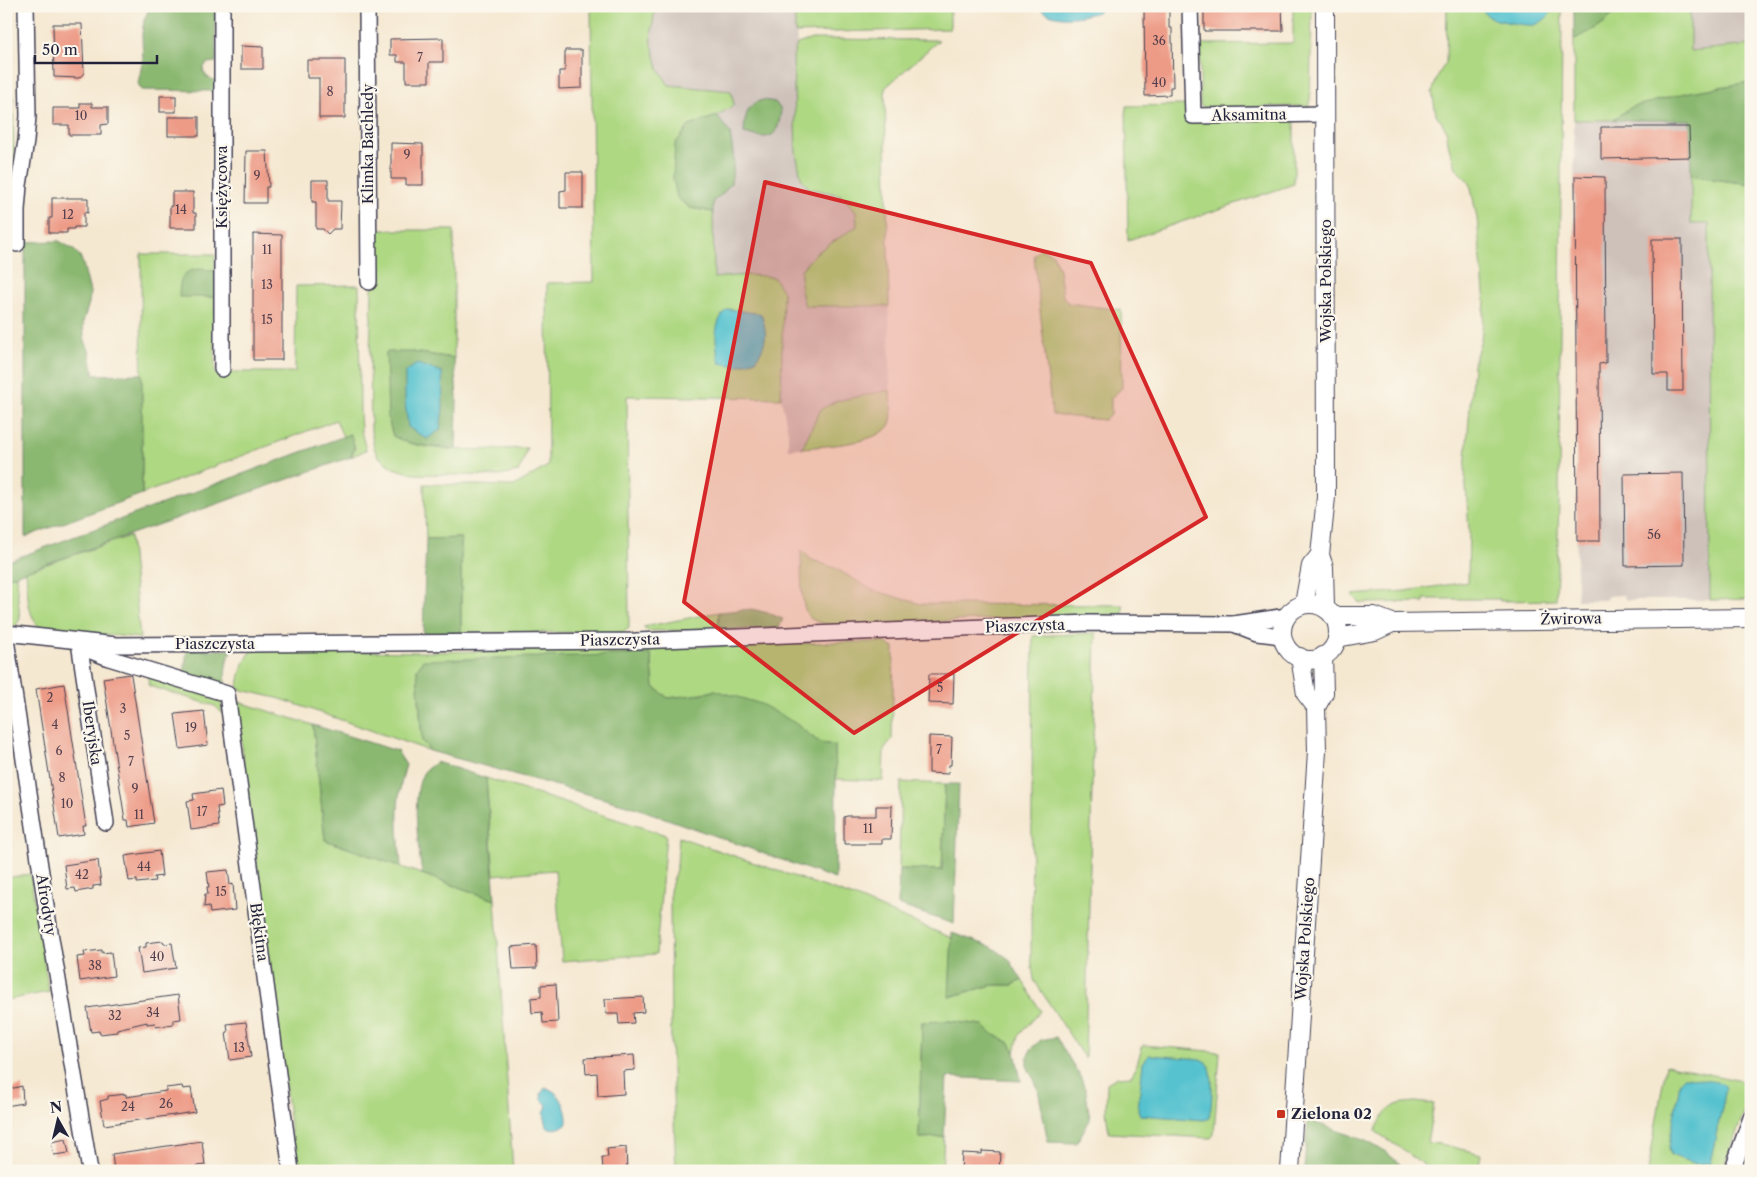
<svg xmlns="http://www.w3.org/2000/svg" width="1757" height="1177" font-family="'Libre Caslon Text',serif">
  <rect width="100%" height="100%" fill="#fbf7ec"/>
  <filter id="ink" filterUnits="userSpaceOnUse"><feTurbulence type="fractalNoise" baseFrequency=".02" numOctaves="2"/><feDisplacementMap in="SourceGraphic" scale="10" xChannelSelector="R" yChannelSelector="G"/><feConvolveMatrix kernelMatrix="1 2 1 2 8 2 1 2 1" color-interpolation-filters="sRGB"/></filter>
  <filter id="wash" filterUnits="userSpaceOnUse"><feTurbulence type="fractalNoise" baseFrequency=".0096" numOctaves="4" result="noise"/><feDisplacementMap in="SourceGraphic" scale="20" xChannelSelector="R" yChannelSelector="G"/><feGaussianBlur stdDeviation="1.12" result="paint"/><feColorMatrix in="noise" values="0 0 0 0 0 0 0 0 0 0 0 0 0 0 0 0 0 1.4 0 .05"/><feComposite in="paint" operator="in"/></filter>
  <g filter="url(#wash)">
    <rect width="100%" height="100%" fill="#f5e8d1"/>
    <g fill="#cec1ba">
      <path d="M663 6H795L797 44 793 57 809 188 841 195 856 211 857 226 816 253 801 270V291L805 306H889L890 390 859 396 821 409 802 448 788 449V432L781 398 783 292 774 278 763 275H747L714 278 713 201 722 194 730 133 717 116 734 106 669 85 658 68 651 40 654 14Z"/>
      <path d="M1690 6H1751V45L1690 51Z"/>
      <path d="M1574 120H1690L1691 224H1709L1710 600H1626L1623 595 1608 596 1605 600H1577Z"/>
    </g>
    <g fill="#afd883" stroke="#687d5f">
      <path d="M591 6H663L654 14 651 40 658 68 669 85 731 91 734 105 717 116 689 126 690 208 713 212 714 278C735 276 754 273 774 278L783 292 781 398 627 396 629 628 624 632 461 633V538L426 539 424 484 514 486 548 466 547 283 594 282Z"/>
      <path d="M795 6H950V29L795 33Z"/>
      <path d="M1293 6H1312L1310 106 1204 108 1200 105V44L1293 43Z"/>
      <path d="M1447 6H1562L1559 501 1556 600 1500 601V599H1424V602L1360 603 1352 595 1405 591 1468 582 1469 531 1465 471 1473 365 1481 340 1485 302 1477 218 1470 183 1457 170 1449 148 1446 129 1436 114 1432 92 1439 73 1446 63Z"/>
      <path d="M1620 6H1690V51L1751 45V82L1719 87 1632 107 1612 120H1574V39C1592 31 1608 23 1620 6Z"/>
      <path d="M812 39 939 40 885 88 889 306H805L801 291V270L816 253 857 226 856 211 841 195 809 188 801 178 796 152 793 57 797 44Z"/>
      <path d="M6 96H13L14 165 6 206Z"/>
      <path d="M1185 105 1186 122 1294 120V184L1128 240 1126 106Z"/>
      <path d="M1691 175 1719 180 1751 184V599L1710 600 1709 224H1691Z"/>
      <path d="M374 230H454V358L412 352 388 418 393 436C425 455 489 449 527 448L523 462 518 472 500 476 413 474 393 468 378 456 374 448 371 431 370 352Z"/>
      <path d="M1040 249 1053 254 1059 270 1063 296 1068 303 1121 310 1122 388 1111 398V415L1104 420 1052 415 1035 267 1034 255Z"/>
      <path d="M141 254H215V271L179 296 215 297V374L230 372H295L296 286 359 285 360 412 361 431 366 450 351 457 355 448 350 434 343 437 336 420 142 494Z"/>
      <path d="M890 390C890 399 893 412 891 421 886 444 822 446 802 448L821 409 837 401Z"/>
      <path d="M130 536 140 638 40 628C26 614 28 590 26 571Z"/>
      <path d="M801 550 812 560 835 568 872 590 921 604 1123 605V614L836 626C828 624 815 623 809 617 799 606 802 565 801 550Z"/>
      <path d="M16 575 20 619 16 626H6V578Z"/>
      <path d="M719 612 718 630 649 631 643 627Z"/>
      <path d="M1096 633 1085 1059 1034 980 1031 958 1033 636Z"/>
      <path d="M837 642H884L894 648 892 739 884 749 883 781 836 779 835 745 820 743 811 736 715 690 703 694 668 698 654 687 651 654 417 669 422 741 430 751 281 699 238 689C239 673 243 663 252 650L428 652 651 648Z"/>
      <path d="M148 675 220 697 223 714 215 706 149 686Z"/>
      <path d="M236 701 313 725 325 840 495 900 513 1171H296Z"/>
      <path d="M486 778 666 835 656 954 562 961 555 870 494 875Z"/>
      <path d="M901 782 945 784 942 870 899 869Z"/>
      <path d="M679 837 851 896 952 938 950 997 992 985H1013L1022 980 1041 1011 1019 1035 1015 1052 1010 1043 991 1033 983 1025 949 1021 922 1022 919 1138 944 1137 942 1171H676L671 1041 670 891 677 865Z"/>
      <path d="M30 874 49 992 6 1000V878Z"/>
      <path d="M1143 1045 1220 1052 1214 1134 1211 1138 1109 1133 1106 1112 1107 1083 1117 1077 1131 1076 1135 1070Z"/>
      <path d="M1666 1065 1751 1083V1094L1722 1171H1648Z"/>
      <path d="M1415 1102 1434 1104 1427 1143 1440 1144 1481 1154 1478 1171H1428L1423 1164 1375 1131C1388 1108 1388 1104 1415 1102Z"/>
    </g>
    <g fill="#8bb871" stroke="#566d56">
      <path d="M1574 6H1620C1608 23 1592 31 1574 39Z"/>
      <path d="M149 9H215L216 62 207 63 204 67 203 71 207 77 216 81V91L141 90 138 83 143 60 142 34 144 20Z"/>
      <path d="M1751 82V184L1719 180 1691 175 1690 120H1612L1632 107 1690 92Z"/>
      <path d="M763 100 775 102 781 110C778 138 772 141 744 133 745 117 746 104 763 100Z"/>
      <path d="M717 116 730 133 734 160 731 183 722 194 713 201V212L690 208 677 198 673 178 675 144 689 126Z"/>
      <path d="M59 241 73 249 80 256 83 264 90 292 89 303 83 322 84 339 89 350 94 375 142 374V494L25 537V242Z"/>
      <path d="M200 269 215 271V297H179C180 279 180 271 200 269Z"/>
      <path d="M386 352H412L454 358 457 397 456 449C435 447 412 447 393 436L388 418Z"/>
      <path d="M350 434C355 443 355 448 351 457L6 578V562Z"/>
      <path d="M461 538V633L423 634 426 539Z"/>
      <path d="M752 609 768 613 783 619 779 628 773 629 718 630 719 612Z"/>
      <path d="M187 650H232C225 660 225 675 225 686L184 674Z"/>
      <path d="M651 654 654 687 668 698 703 694 715 690 761 704 795 723 820 743 835 745 836 779 835 879 634 807 430 751 422 741 417 669 423 660Z"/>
      <path d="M313 725 397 751 406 765C394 803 398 828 401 867L325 840Z"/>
      <path d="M436 762 486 778 495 900 422 874C419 849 410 794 424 772 427 768 433 765 436 762Z"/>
      <path d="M945 784H959L954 924 898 905 899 869 942 870Z"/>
      <path d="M952 933 992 947 1009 959 1022 980 1013 985H992L949 997Z"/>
      <path d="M949 1021 983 1025 991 1033 1010 1043 1015 1052 1021 1081 947 1077 944 1137 919 1138 922 1022Z"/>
      <path d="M1056 1037 1080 1076 1086 1092 1090 1120 1076 1143 1048 1142 1038 1089 1034 1079 1030 1073 1027 1064V1057L1032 1048 1041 1040Z"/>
      <path d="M1308 1120 1366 1141 1386 1152 1408 1171H1304Z"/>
    </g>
    <g fill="#56c2cf" stroke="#3c7285">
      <path d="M1037 6H1102L1100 11C1081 18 1052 22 1037 6Z"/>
      <path d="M1480 6H1553C1552 15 1543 22 1534 25 1526 26 1498 21 1491 18 1486 15 1482 11 1480 6Z"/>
      <path d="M728 309 761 314C768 334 767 342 756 360L737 366 720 363C715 344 712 322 728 309Z"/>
      <path d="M417 364 442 372 443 408 440 430 427 439 408 427 405 402V372Z"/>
      <path d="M1149 1055 1200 1059C1204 1061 1207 1062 1209 1066 1214 1075 1212 1109 1209 1118L1204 1120 1140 1115 1138 1110 1143 1063Z"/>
      <path d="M1683 1077H1687L1722 1083 1725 1086 1726 1089 1710 1163 1695 1164 1671 1155 1669 1148 1670 1140 1680 1083Z"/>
      <path d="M545 1088C560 1090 568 1110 567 1123 560 1129 555 1130 547 1127L544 1114 547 1105 542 1100 541 1094Z"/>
    </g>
    <g id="blocks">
      <g fill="#ed9b87">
        <path d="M1144 6H1169V28H1172V37L1173 87H1170V95L1145 96Z"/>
        <path d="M1204 6H1282L1283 31H1204Z"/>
        <path d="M53 24H82L84 73 79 78 54 77Z"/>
        <path d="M443 38V62H429V82H406V62H397V55H390V39Z"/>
        <path d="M241 46 263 47V69H241Z"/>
        <path d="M565 50H582V88L559 89V71H565Z"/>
        <path d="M307 60H345V118H319V78H307Z"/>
        <rect x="160" y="96" width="16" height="16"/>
        <path d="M80 103H92V107H108V124L101 125V135H69V125H53V108H80Z"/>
        <rect x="168" y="117" width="31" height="19"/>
        <path d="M1601 127H1689L1690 157 1601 159Z"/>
        <path d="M391 143 423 144V185H406V179H391Z"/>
        <path d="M246 151H267L269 187H266V203H245Z"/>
        <path d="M566 172H583V208H560V191L566 190Z"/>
        <path d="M1575 176 1605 177 1606 363 1599 364 1600 541H1577Z"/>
        <path d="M312 180H328V201H341L340 229H333L328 234 323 229H316V202H312Z"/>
        <path d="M172 192H193V213H196V228H170V206H172Z"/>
        <path d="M52 198H88V213L84 212V227H74V229H67V233H49V218H52Z"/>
        <path d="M253 234 282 235V360H253Z"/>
        <path d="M1652 239H1682L1683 391H1668V374H1653Z"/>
        <path d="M1683 473 1684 565 1625 566 1624 474Z"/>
        <path d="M130 674 131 675 154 823 129 827 128 820H125L103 678Z"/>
        <path d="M929 674H954L953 704 928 703Z"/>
        <path d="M64 684 86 826H83L84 834 59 838 36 689Z"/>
        <path d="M204 711 208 745 180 749 175 714Z"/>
        <path d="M929 736 952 737 951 765H949L948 774 929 773Z"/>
        <path d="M221 790 223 806 217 807 219 826 191 830 187 801 194 800 193 794Z"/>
        <path d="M876 806H892L891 839H882V844H844V817L847 816H876Z"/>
        <path d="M159 851 162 876 154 877 155 881 137 883V880L129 881 125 856Z"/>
        <path d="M98 860 101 885 93 886V889L76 892 75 888 67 889 64 865Z"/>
        <path d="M228 870 230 885 233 884 235 910 210 913 209 906 204 907 205 894H208L207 887H209L207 872Z"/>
        <path d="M163 941 164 944 172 943 176 968 142 973 138 948 146 947V943Z"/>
        <path d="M536 945 537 968 513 969 511 947Z"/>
        <path d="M102 950V953L111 952 114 976 80 981 77 957 85 956 84 952Z"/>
        <path d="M556 984 558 1022 543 1023 542 1012 532 1013 531 998 541 997V985Z"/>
        <path d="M178 995 181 1019 173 1020V1024L156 1027 155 1023 147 1024V1022L117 1029V1032L100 1034 99 1031 91 1032 87 1008Z"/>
        <path d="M643 997 644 1012 633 1013 634 1023 619 1024 618 1014H606L605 999Z"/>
        <path d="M246 1022 251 1057 230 1060 226 1033 228 1032 227 1024Z"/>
        <path d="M634 1055 635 1070 623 1071 624 1094 598 1096 597 1073 586 1074 585 1058Z"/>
        <path d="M22 1086 23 1103 6 1106V1090Z"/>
        <path d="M182 1086 183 1089 191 1088 195 1112 104 1125 100 1101 108 1099V1096L126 1094V1097L166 1091V1088Z"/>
        <path d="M66 1139 69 1153 54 1155 51 1142Z"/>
        <path d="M202 1141 205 1165 197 1166V1171H180L179 1169 166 1171H114L112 1154Z"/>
        <path d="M626 1147 627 1171H603L602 1157H608L607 1149Z"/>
        <path d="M982 1151 1000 1152 999 1171H961L962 1153 982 1154Z"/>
      </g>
    </g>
  </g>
  <g filter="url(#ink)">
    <use href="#blocks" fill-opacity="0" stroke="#424052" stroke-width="1"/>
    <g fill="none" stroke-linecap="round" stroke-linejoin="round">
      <g stroke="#424052" stroke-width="18">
        <g id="minor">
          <path d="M367 6 369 282"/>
          <path d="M1190 6 1193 116 1325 114"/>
          <path d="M17 244V210L19 185 26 141 28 116 26 6"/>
          <path d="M222 369V6"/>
          <path d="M1234 624 1257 633 1282 636"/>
          <path d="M6 633 116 645 636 641 1089 623 1234 624 1287 616"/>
          <path d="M6 639 49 926 90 1171"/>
          <path d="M79 642 106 823"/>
          <path d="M81 645 86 649 109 658 227 694 291 1171"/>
          <path d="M1732 1171 1751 1118"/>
        </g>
      </g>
      <g stroke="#424052" stroke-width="20">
        <g id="tertiary">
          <path d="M1304 604 1311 566 1320 555"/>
          <circle cx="1310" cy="632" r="28"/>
          <path d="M1325 608 1324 567 1320 555 1326 497 1325 6"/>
          <path d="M1333 616H1374L1392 623 1751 618"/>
          <path d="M1337 638 1375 631 1392 623"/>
          <path d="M1316 707 1324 693 1323 656"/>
          <path d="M1290 1171 1317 751 1316 707 1306 694 1300 657"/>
        </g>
      </g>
      <use href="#minor" stroke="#fff" stroke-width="15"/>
      <use href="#tertiary" stroke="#fff" stroke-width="18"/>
    </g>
  </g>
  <path fill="#d62828" fill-opacity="0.2" stroke="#d62828" stroke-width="4" stroke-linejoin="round" d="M765 182 1091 263 1206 517 854 733 684 602Z"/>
  <rect fill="#c8321e" stroke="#fbf7ec" stroke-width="2" x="1276" y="1109" width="10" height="10" rx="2.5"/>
  <g text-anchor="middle" stroke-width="4.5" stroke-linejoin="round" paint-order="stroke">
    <g font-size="12" fill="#55404e">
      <text x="1159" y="45">36</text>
      <text x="420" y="62">7</text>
      <text x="1159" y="87">40</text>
      <text x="330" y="96">8</text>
      <text x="81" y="120">10</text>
      <text x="407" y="159">9</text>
      <text x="257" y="180">9</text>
      <text x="181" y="214">14</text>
      <text x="68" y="219">12</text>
      <text x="267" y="254">11</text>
      <text x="267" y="289">13</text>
      <text x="267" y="324">15</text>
      <text x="1654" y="539">56</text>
      <text x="940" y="692">5</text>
      <text x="50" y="702">2</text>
      <text x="123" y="713">3</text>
      <text x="55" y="729">4</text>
      <text x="191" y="732">19</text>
      <text x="127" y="740">5</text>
      <text x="939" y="754">7</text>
      <text x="59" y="755">6</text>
      <text x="131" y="766">7</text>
      <text x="62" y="782">8</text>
      <text x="135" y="793">9</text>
      <text x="67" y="808">10</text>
      <text x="202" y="816">17</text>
      <text x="139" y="819">11</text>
      <text x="868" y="833">11</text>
      <text x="144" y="871">44</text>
      <text x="82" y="879">42</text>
      <text x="221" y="896">15</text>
      <text x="157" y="961">40</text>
      <text x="95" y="970">38</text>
      <text x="153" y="1017">34</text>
      <text x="115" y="1020">32</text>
      <text x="239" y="1052">13</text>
      <text x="166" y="1108">26</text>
      <text x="128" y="1111">24</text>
    </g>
    <g font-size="15" fill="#22223b" stroke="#fbf7ec">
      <text transform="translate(1249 115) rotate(-1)" y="5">Aksamitna</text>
      <text transform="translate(368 144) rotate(-90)" y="5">Klimka Bachledy</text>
      <text transform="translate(222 187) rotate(-90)" y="5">Księżycowa</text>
      <text transform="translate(1326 281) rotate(-90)" y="5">Wojska Polskiego</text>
      <text transform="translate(1571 619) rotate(-1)" y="5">Żwirowa</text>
      <text transform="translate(1025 626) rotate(-2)" y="5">Piaszczysta</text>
      <text transform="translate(620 640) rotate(-1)" y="5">Piaszczysta</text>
      <text x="215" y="649">Piaszczysta</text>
      <text transform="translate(92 733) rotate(82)" y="5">Iberyjska</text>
      <text transform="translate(46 905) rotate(81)" y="5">Afrodyty</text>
      <text transform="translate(259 932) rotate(82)" y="5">Błękitna</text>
      <text transform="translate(1305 939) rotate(-86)" y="5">Wojska Polskiego</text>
    </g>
    <g font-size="15" font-weight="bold" fill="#22223b" stroke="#fbf7ec" text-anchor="start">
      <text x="1291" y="1119">Zielona 02</text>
    </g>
  </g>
  <rect width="1757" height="1177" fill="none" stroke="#fbf7ec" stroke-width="25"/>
  <g transform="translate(58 1120) rotate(352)" stroke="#fbf7ec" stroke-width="4" paint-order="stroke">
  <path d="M0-4L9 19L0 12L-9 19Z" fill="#22223b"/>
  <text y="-8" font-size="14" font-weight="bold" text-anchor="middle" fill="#22223b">N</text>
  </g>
  <path d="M35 55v8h122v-8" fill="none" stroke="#22223b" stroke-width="2.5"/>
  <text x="42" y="55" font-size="15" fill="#22223b" stroke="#fbf7ec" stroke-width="4" paint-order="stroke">50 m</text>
</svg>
